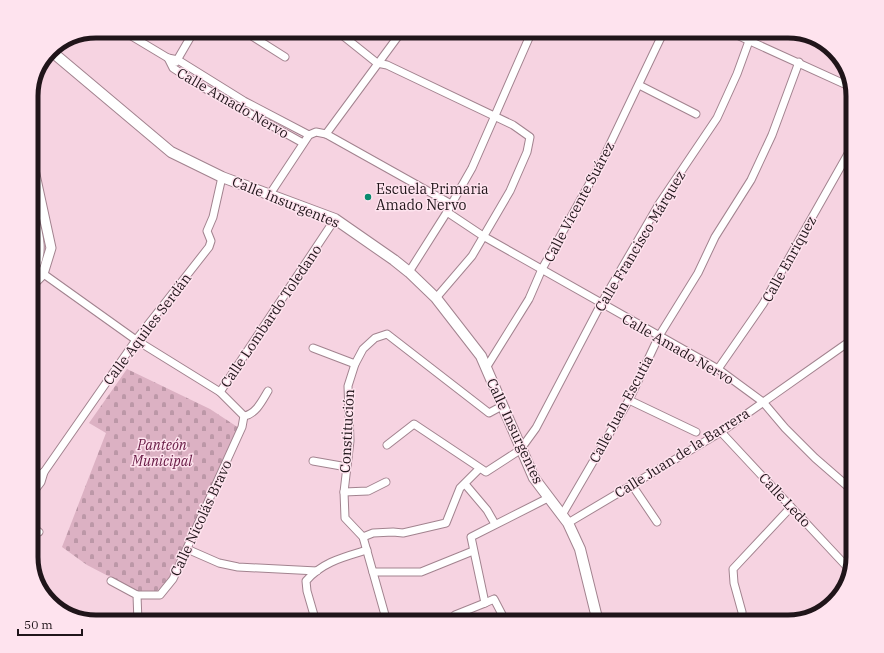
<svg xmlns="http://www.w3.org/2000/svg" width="884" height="653" font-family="'IBM Plex Serif',serif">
  <defs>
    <pattern id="cemetery-stones" width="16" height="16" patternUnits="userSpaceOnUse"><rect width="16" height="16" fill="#dcb1c3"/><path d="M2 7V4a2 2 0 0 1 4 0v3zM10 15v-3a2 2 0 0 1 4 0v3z" fill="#bc97a7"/></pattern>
  </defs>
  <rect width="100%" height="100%" fill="#f6d3e1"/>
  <path fill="url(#cemetery-stones)" d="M127 369 210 409 239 428 170 578 157 591H137L87 565 62 547 106 433 89 423Z"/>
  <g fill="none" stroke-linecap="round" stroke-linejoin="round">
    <g stroke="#a2838f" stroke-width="9">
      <g id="minor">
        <path d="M123 31 168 58 178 60 244 101 309 135"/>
        <path d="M244 31 285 57"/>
        <path d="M337 31 377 63 387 65 513 125 530 137 527 152 510 191 472 256 436 298"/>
        <path d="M728 31 851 87"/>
        <path d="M168 58 173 68 204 88 303 143"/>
        <path d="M176 62 194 31"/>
        <path d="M639 85 696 114"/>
        <path d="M326 134 451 204"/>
        <path d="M270 194 309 135 316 132 326 134 402 31"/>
        <path d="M447 212 483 236 718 369 763 402 785 428 815 458 853 491"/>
        <path d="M31 265 136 340 220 392 244 416"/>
        <path d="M409 272 447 212 472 168 532 31"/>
        <path d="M313 348 355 364"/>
        <path d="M486 368 529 299 542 269 601 163 664 31"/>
        <path d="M718 369 763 304 853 145"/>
        <path d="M220 392 335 219"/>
        <path d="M629 400 696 432"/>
        <path d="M244 416C256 414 262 401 268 391"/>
        <path d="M721 432 849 569"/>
        <path d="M387 445 414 424 486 472 520 450 536 428 601 304 659 204 717 118 737 74 749 41 755 31"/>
        <path d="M313 461 347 467"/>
        <path d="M31 481 44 472"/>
        <path d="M465 484 487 510 495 524"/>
        <path d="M632 485 657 522"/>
        <path d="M344 492 368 491 386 482"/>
        <path d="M31 495 41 482 44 472 136 340 209 247 211 241 207 231 213 217 222 177"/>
        <path d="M562 515 629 400 659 336 698 273 715 237 751 180 772 135 799 62"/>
        <path d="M568 523 721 432 853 339"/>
        <path d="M31 526 39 532"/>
        <path d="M363 537 373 533 393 532 403 533 446 523 460 488 479 469"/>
        <path d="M187 549 219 563 238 567 317 571"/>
        <path d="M373 572H421L473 551"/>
        <path d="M111 581 137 595 138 622"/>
        <path d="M137 595H160L173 579 242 427 244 416"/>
        <path d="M742 612 734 583 733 569 791 507"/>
        <path d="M455 615 485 603"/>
        <path d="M316 622 307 591 306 581C322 562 344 557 367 550"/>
        <path d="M387 622 363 537 345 518 344 492 350 441 348 386 355 364 363 349 375 338 387 334 489 413 502 406"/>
        <path d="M414 622 417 621"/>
        <path d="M506 622 494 599 485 603 471 537 548 498"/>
      </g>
    </g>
    <g stroke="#a2838f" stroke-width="11">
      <g id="tertiary">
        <path d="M31 272C46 253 37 230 31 209"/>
        <path d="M31 286 43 274 51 248 31 156"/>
      </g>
    </g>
    <g stroke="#a2838f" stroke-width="12">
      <path id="secondary" d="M51 51 171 152 222 177 335 219 394 260 409 272 436 298 481 356 534 478 568 523 580 549 598 622"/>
    </g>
    <use href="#minor" stroke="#fff" stroke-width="7"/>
    <use href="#tertiary" stroke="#fff" stroke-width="9"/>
    <use href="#secondary" stroke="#fff" stroke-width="10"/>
  </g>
  <circle fill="#098a6e" stroke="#fee3ee" stroke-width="1.5" cx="368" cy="197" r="4"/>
  <g text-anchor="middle" stroke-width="3" stroke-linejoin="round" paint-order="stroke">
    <g font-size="14" fill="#20151a" stroke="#fee3ee">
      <text transform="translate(233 103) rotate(30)" y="5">Calle Amado Nervo</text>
      <text transform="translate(286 202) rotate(22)" y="5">Calle Insurgentes</text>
      <text transform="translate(579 202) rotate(-62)" y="5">Calle Vicente Suárez</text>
      <text transform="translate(640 241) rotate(-59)" y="5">Calle Francisco Márquez</text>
      <text transform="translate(789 259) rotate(-61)" y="5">Calle Enríquez</text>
      <text transform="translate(271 316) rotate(-56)" y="5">Calle Lombardo Toledano</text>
      <text transform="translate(147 329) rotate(-53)" y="5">Calle Aquiles Serdán</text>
      <text transform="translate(678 349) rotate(30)" y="5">Calle Amado Nervo</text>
      <text transform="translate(621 409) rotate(-62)" y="5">Calle Juan Escutia</text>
      <text transform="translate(347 431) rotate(-87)" y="5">Constitución</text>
      <text transform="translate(515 431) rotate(65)" y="5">Calle Insurgentes</text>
      <text transform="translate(682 453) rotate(-32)" y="5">Calle Juan de la Barrera</text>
      <text transform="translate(785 500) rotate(47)" y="5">Calle Ledo</text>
      <text transform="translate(201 518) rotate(-65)" y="5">Calle Nicolás Bravo</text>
    </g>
    <g font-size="14" fill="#20151a" stroke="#fee3ee" text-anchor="start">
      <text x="376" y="194">Escuela Primaria<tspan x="376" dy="16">Amado Nervo</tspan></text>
    </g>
    <g font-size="14" font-style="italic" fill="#661843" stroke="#fee3ee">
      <text x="162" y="450">Panteón<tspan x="162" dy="16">Municipal</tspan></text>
    </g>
  </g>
  <path d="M0 0H884V653H0ZM96 38H788A58 58 0 0 1 846 96V557A58 58 0 0 1 788 615H96A58 58 0 0 1 38 557V96A58 58 0 0 1 96 38Z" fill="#fee3ee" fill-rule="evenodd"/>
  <path fill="none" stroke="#20151a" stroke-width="5" d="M96 38H788A58 58 0 0 1 846 96V557A58 58 0 0 1 788 615H96A58 58 0 0 1 38 557V96A58 58 0 0 1 96 38Z"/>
  <path d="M18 629v6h64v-6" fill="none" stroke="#20151a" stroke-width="2"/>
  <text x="24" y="629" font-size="12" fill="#20151a" stroke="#fee3ee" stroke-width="3" paint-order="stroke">50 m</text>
</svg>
